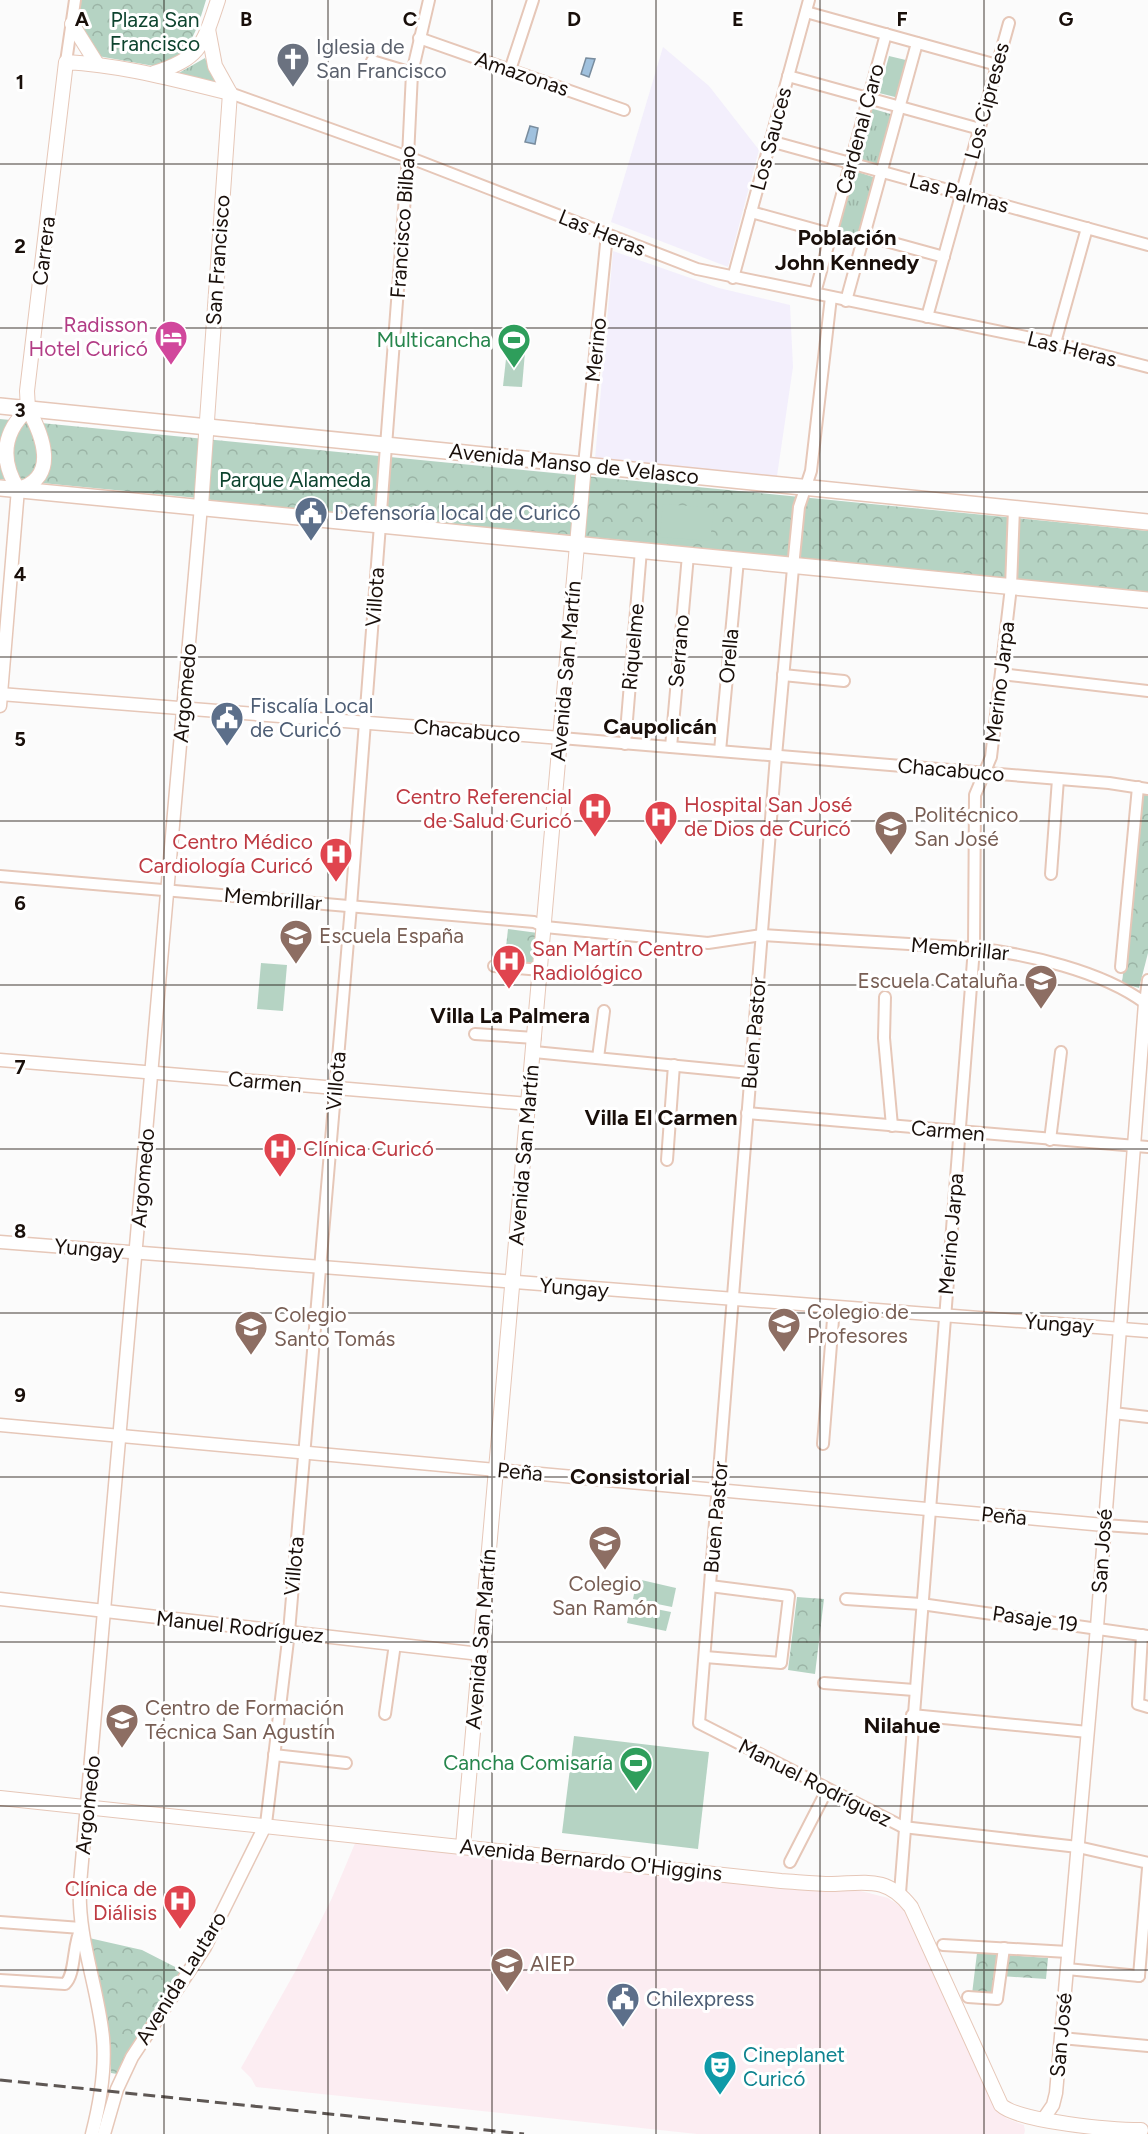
<svg xmlns="http://www.w3.org/2000/svg" width="1148" height="2134" font-family="Figtree,sans-serif">
  <defs>
    <pattern id="grass-tufts" width="24" height="20" patternUnits="userSpaceOnUse" patternTransform="scale(1.5)"><rect width="24" height="20" fill="#b5d3c3"/><path d="M3 7l-1-3M5 7V3M7 7l1-3M15 17l-1-3M17 17v-4M19 17l1-3" fill="none" stroke="#9bb4a6"/></pattern>
    <pattern id="forest-crowns" width="20" height="18" patternUnits="userSpaceOnUse" patternTransform="scale(1.5)"><rect width="20" height="18" fill="#b5d3c3"/><path d="M2 6a3 3 0 1 1 6 0M12 15a3 3 0 1 1 6 0" fill="none" stroke="#9bb4a6"/></pattern>
  </defs>
  <rect width="100%" height="100%" fill="#fbfbfb"/>
  <path fill="#fcedf2" d="M356 1841 792 1889 861 1891 888 1898 906 1910 996 2107 1006 2118 1024 2125 1025 2131 1024 2134H697L256 2087 251 2078 241 2068 296 1970 332 1898Z"/>
  <g fill="#f3effc">
    <path d="M663 47 709 86 759 150 728 267 611 222Z"/>
    <path d="M613 251 719 288 790 305 793 367 777 476 595 459Z"/>
  </g>
  <g fill="url(#grass-tufts)">
    <path d="M205 58 217 85 177 74Z"/>
    <path d="M870 108 894 115 879 170 855 163Z"/>
    <path d="M852 170 876 178 858 240 835 233Z"/>
  </g>
  <g fill="url(#forest-crowns)">
    <path d="M80 0H206C197 29 189 61 154 66L98 56 79 23Z"/>
    <path d="M0 419 1148 531V593L571 535 291 512 198 498 0 479Z"/>
    <path d="M1145 794 1148 795V953L1139 988 1122 983 1143 797Z"/>
    <path d="M508 929 538 933 535 967 504 965Z"/>
    <path d="M797 1597 824 1599 815 1674 788 1670Z"/>
    <path d="M89 1938 142 1950 183 1971 117 2074 111 2073 109 2033Z"/>
    <path d="M977 1953 1048 1958 1046 1979 1001 1976 998 1996 972 1994Z"/>
  </g>
  <g fill="#b5d3c3">
    <path d="M889 56 910 61 899 98 879 93Z"/>
    <path d="M507 350 525 352 522 387 503 386Z"/>
    <path d="M663 504 714 508 710 541 660 537Z"/>
    <path d="M261 963 287 965 283 1011 257 1009Z"/>
    <path d="M637 1579 676 1588 672 1607 633 1599Z"/>
    <path d="M631 1604 671 1612 666 1631 627 1623Z"/>
    <path d="M574 1736 709 1752 698 1849 562 1833Z"/>
  </g>
  <g fill="#a0c1de" stroke="#788c9e" stroke-width="1.5">
    <path d="M586 58 595 59 589 77 581 74Z"/>
    <path d="M530 126 538 128 535 144 525 142Z"/>
  </g>
  <g fill="none" stroke-linecap="round" stroke-linejoin="round">
    <g stroke="#e6c7b8" stroke-width="14">
      <g id="minor">
        <path d="M806 12 997 65"/>
        <path d="M419 38 624 110"/>
        <path d="M372 61 412 73"/>
        <path d="M66 62 75 0"/>
        <path d="M510 70 533 0"/>
        <path d="M788 76 980 129"/>
        <path d="M230 93 408 157 697 269 1055 343 1148 367"/>
        <path d="M770 141 1148 245"/>
        <path d="M751 212 831 234"/>
        <path d="M864 235 944 257"/>
        <path d="M733 278 809 0"/>
        <path d="M815 293 886 34"/>
        <path d="M831 297 811 471 799 507 794 557 776 756 699 1723 903 1827 1078 1847 1148 1863"/>
        <path d="M846 301 917 43"/>
        <path d="M927 317 1009 23"/>
        <path d="M1055 343 1087 228"/>
        <path d="M584 465 607 234"/>
        <path d="M1001 674 1148 691"/>
        <path d="M783 675 844 681"/>
        <path d="M561 738 1109 783 1148 789"/>
        <path d="M625 744 641 550"/>
        <path d="M671 747 688 555"/>
        <path d="M720 751 738 560"/>
        <path d="M1051 874 1058 779"/>
        <path d="M0 876 534 922 545 927 708 943 762 935 974 948C1027 954 1102 971 1145 1003L1148 980"/>
        <path d="M494 966 541 970"/>
        <path d="M1121 967 1138 787"/>
        <path d="M885 997 884 1038 892 1126"/>
        <path d="M475 1034 535 1038"/>
        <path d="M534 1052 750 1073"/>
        <path d="M598 1058 604 1011"/>
        <path d="M747 1113 1148 1147"/>
        <path d="M1050 1140 1061 1052"/>
        <path d="M667 1160 674 1065"/>
        <path d="M1113 1413 1148 1417"/>
        <path d="M823 1444 834 1307"/>
        <path d="M1104 1525 1148 1528"/>
        <path d="M846 1599 921 1604 1148 1636"/>
        <path d="M1142 1635 1138 1704 1148 1707"/>
        <path d="M705 1657 781 1663 789 1596 710 1586"/>
        <path d="M824 1683 914 1690"/>
        <path d="M385 1714 395 1644"/>
        <path d="M912 1715 1088 1732"/>
        <path d="M274 1755 346 1763"/>
        <path d="M266 1824 289 1632 351 906 408 157 412 73 429 0"/>
        <path d="M790 1862 827 1790"/>
        <path d="M900 1893 974 948 975 795 991 757 1011 587 1014 508"/>
        <path d="M0 1922 81 1928C72 1945 76 1974 65 1984L0 1980"/>
        <path d="M943 1945 1068 1952"/>
        <path d="M1067 1969 1139 1976"/>
        <path d="M1139 1976 1148 1868"/>
        <path d="M968 1997 997 1999 1004 1948"/>
        <path d="M1061 2038 1148 2046"/>
      </g>
    </g>
    <g stroke="#e6c7b8" stroke-width="15">
      <g id="tertiary">
        <path d="M0 694 561 738"/>
        <path d="M0 706 18 489"/>
        <path d="M0 1060 529 1104"/>
        <path d="M0 1242 1148 1331"/>
        <path d="M0 1425 1104 1525"/>
        <path d="M0 1599 480 1654"/>
        <path d="M1044 2118 1053 2105 1056 2093 1097 1627 1145 1003 1148 1005"/>
        <path d="M92 2134C100 2103 106 2071 103 2038 98 1986 77 1938 80 1884L201 506"/>
        <path d="M104 2134 117 2089 132 2057 205 1947 266 1824"/>
      </g>
    </g>
    <g stroke="#e6c7b8" stroke-width="16">
      <g id="secondary">
        <path d="M72 24 97 64"/>
        <path d="M208 29 215 66 230 93"/>
        <path d="M154 73C201 58 203 45 218 0"/>
        <path d="M28 409C42 434 60 478 18 489 0 460 2 433 28 409L27 391 66 62C122 65 176 80 230 93"/>
        <path d="M201 506 230 93"/>
        <path d="M0 1798 781 1881C798 1882 815 1884 832 1884 867 1883 887 1876 911 1907L1001 2105C1019 2122 1114 2130 1141 2130"/>
        <path d="M463 1846 584 465"/>
      </g>
    </g>
    <g stroke="#e6c7b8" stroke-width="18">
      <g id="primary">
        <path d="M0 406 1148 522"/>
        <path d="M0 488 1148 600"/>
      </g>
    </g>
    <use href="#minor" stroke="#fff" stroke-width="10"/>
    <use href="#tertiary" stroke="#fff" stroke-width="12"/>
    <use href="#secondary" stroke="#fff" stroke-width="14"/>
    <use href="#primary" stroke="#fff" stroke-width="15"/>
    <path stroke="#5e5754" stroke-width="3" stroke-dasharray="12 6" stroke-linecap="butt" d="M0 2080 524 2134"/>
  </g>
  <path fill="none" stroke="#190f0a" stroke-width="1.5" stroke-opacity="0.55" d="M164 0V2134M328 0V2134M492 0V2134M656 0V2134M820 0V2134M984 0V2134M0 164H1148M0 328H1148M0 492H1148M0 657H1148M0 821H1148M0 985H1148M0 1149H1148M0 1313H1148M0 1477H1148M0 1642H1148M0 1806H1148M0 1970H1148"/>
  <defs>
    <g id="church-pin" transform="scale(1.725)"><path d="M0 17L-7.5 6A9.5 9.5 0 1 1 7.5 6Z" fill="#6b7280" stroke="#fff"/><path d="M-1.2-6h2.4v3.5h3.3v2.4h-3.3V6h-2.4V-.1h-3.3v-2.4h3.3Z" fill="#fff"/></g>
    <g id="hotel-pin" transform="scale(1.725)"><path d="M0 17L-7.5 6A9.5 9.5 0 1 1 7.5 6Z" fill="#d1479c" stroke="#fff"/><path d="M-6-4.5h1.5V1H6V5H4.5V3h-9V5H-6ZM-4 0a1.8 1.8 0 1 1 3.6 0ZM.5 0V-2.5h3Q6-2.5 6 0Z" fill="#fff"/></g>
    <g id="stadium-pin" transform="scale(1.725)"><path d="M0 17L-7.5 6A9.5 9.5 0 1 1 7.5 6Z" fill="#2e9e5b" stroke="#fff"/><path d="M0-5a6.5 5 0 1 0 0 10a6.5 5 0 1 0 0-10ZM-3.5-1.8h7v3.6h-7Z" fill="#fff"/></g>
    <g id="civic-pin" transform="scale(1.725)"><path d="M0 17L-7.5 6A9.5 9.5 0 1 1 7.5 6Z" fill="#5c6f8a" stroke="#fff"/><path d="M-.6-6.5H3V-4.5H.6V-3L4-1V1h2V6H-6V1h2V-1L-.6-3ZM-1.2 2.5V6h2.4V2.5Z" fill="#fff"/></g>
    <g id="hospital-pin" transform="scale(1.725)"><path d="M0 17L-7.5 6A9.5 9.5 0 1 1 7.5 6Z" fill="#e0444e" stroke="#fff"/><path d="M-5-5h3v3.5h4V-5h3V5h-3V1.5h-4V5h-3Z" fill="#fff"/></g>
    <g id="school-pin" transform="scale(1.725)"><path d="M0 17L-7.5 6A9.5 9.5 0 1 1 7.5 6Z" fill="#8d6e63" stroke="#fff"/><path d="M0-5L7-2L0 1L-7-2ZM-4 1L0 2.5L4 1V4Q0 6-4 4Z" fill="#fff"/></g>
    <g id="university-pin" transform="scale(1.725)"><path d="M0 17L-7.5 6A9.5 9.5 0 1 1 7.5 6Z" fill="#8d6e63" stroke="#fff"/><path d="M0-5L7-2L0 1L-7-2ZM-4 1L0 2.5L4 1V4Q0 6-4 4Z" fill="#fff"/></g>
    <g id="theatre-pin" transform="scale(1.725)"><path d="M0 17L-7.5 6A9.5 9.5 0 1 1 7.5 6Z" fill="#0f9aa8" stroke="#fff"/><path d="M-5-5.5Q0-4 5-5.5V0Q5 5 0 6Q-5 5-5 0ZM-3.3-2.5H-1v1.5H-3.3ZM1-2.5H3.3v1.5H1ZM-2.8 1Q0 5.5 2.8 1Z" fill="#fff"/></g>
  </defs>
  <g fill-rule="evenodd">
    <use href="#church-pin" x="293" y="59"/>
    <use href="#hotel-pin" x="171" y="337"/>
    <use href="#stadium-pin" x="514" y="340"/>
    <use href="#civic-pin" x="311" y="513"/>
    <use href="#civic-pin" x="227" y="718"/>
    <use href="#hospital-pin" x="595" y="809"/>
    <use href="#hospital-pin" x="661" y="817"/>
    <use href="#school-pin" x="891" y="827"/>
    <use href="#hospital-pin" x="336" y="854"/>
    <use href="#school-pin" x="296" y="936"/>
    <use href="#hospital-pin" x="509" y="961"/>
    <use href="#school-pin" x="1041" y="981"/>
    <use href="#hospital-pin" x="280" y="1149"/>
    <use href="#university-pin" x="784" y="1324"/>
    <use href="#school-pin" x="251" y="1327"/>
    <use href="#school-pin" x="605" y="1542"/>
    <use href="#university-pin" x="122" y="1720"/>
    <use href="#stadium-pin" x="636" y="1763"/>
    <use href="#hospital-pin" x="180" y="1901"/>
    <use href="#university-pin" x="507" y="1964"/>
    <use href="#civic-pin" x="623" y="1999"/>
    <use href="#theatre-pin" x="720" y="2067"/>
  </g>
  <g text-anchor="middle" stroke-width="6" stroke-linejoin="round" paint-order="stroke">
    <g font-size="21" fill="#0d432e" stroke="#fff">
      <text x="155" y="27">Plaza San<tspan x="155" dy="24">Francisco</tspan></text>
      <text x="295" y="487">Parque Alameda</text>
    </g>
    <g font-size="21" fill="#5b616d" stroke="#fff" text-anchor="start">
      <text x="316" y="54">Iglesia de<tspan x="316" dy="24">San Francisco</tspan></text>
    </g>
    <g font-size="21" fill="#190f0a" stroke="#fff">
      <text transform="translate(522 74) rotate(19)" y="7">Amazonas</text>
      <text transform="translate(987 101) rotate(-75)" y="7">Los Cipreses</text>
      <text transform="translate(860 129) rotate(-75)" y="7">Cardenal Caro</text>
      <text transform="translate(771 139) rotate(-75)" y="7">Los Sauces</text>
      <text transform="translate(959 193) rotate(15)" y="7">Las Palmas</text>
      <text transform="translate(403 222) rotate(-86)" y="7">Francisco Bilbao</text>
      <text transform="translate(602 233) rotate(22)" y="7">Las Heras</text>
      <text transform="translate(44 251) rotate(-83)" y="7">Carrera</text>
      <text transform="translate(218 260) rotate(-86)" y="7">San Francisco</text>
      <text transform="translate(1072 349) rotate(14)" y="7">Las Heras</text>
      <text transform="translate(596 350) rotate(-84)" y="7">Merino</text>
      <text transform="translate(574 464) rotate(6)" y="7">Avenida Manso de Velasco</text>
      <text transform="translate(375 597) rotate(-86)" y="7">Villota</text>
      <text transform="translate(633 647) rotate(-85)" y="7">Riquelme</text>
      <text transform="translate(679 651) rotate(-85)" y="7">Serrano</text>
      <text transform="translate(729 656) rotate(-85)" y="7">Orella</text>
      <text transform="translate(566 671) rotate(-85)" y="7">Avenida San Martín</text>
      <text transform="translate(1000 682) rotate(-83)" y="7">Merino Jarpa</text>
      <text transform="translate(185 693) rotate(-85)" y="7">Argomedo</text>
      <text transform="translate(467 731) rotate(5)" y="7">Chacabuco</text>
      <text transform="translate(951 770) rotate(5)" y="7">Chacabuco</text>
      <text transform="translate(273 899) rotate(5)" y="7">Membrillar</text>
      <text transform="translate(960 949) rotate(5)" y="7">Membrillar</text>
      <text transform="translate(754 1033) rotate(-85)" y="7">Buen Pastor</text>
      <text transform="translate(336 1081) rotate(-85)" y="7">Villota</text>
      <text transform="translate(265 1082) rotate(5)" y="7">Carmen</text>
      <text transform="translate(948 1131) rotate(5)" y="7">Carmen</text>
      <text transform="translate(524 1155) rotate(-85)" y="7">Avenida San Martín</text>
      <text transform="translate(143 1178) rotate(-85)" y="7">Argomedo</text>
      <text transform="translate(951 1234) rotate(-85)" y="7">Merino Jarpa</text>
      <text transform="translate(89 1249) rotate(5)" y="7">Yungay</text>
      <text transform="translate(574 1288) rotate(4)" y="7">Yungay</text>
      <text transform="translate(1059 1324) rotate(4)" y="7">Yungay</text>
      <text transform="translate(520 1472) rotate(5)" y="7">Peña</text>
      <text transform="translate(1004 1516) rotate(5)" y="7">Peña</text>
      <text transform="translate(716 1517) rotate(-85)" y="7">Buen Pastor</text>
      <text transform="translate(1102 1551) rotate(-86)" y="7">San José</text>
      <text transform="translate(294 1566) rotate(-85)" y="7">Villota</text>
      <text transform="translate(1035 1619) rotate(8)" y="7">Pasaje 19</text>
      <text transform="translate(240 1627) rotate(6)" y="7">Manuel Rodríguez</text>
      <text transform="translate(481 1639) rotate(-85)" y="7">Avenida San Martín</text>
      <text transform="translate(815 1783) rotate(27)" y="7">Manuel Rodríguez</text>
      <text transform="translate(88 1805) rotate(-84)" y="7">Argomedo</text>
      <text transform="translate(591 1860) rotate(6)" y="7">Avenida Bernardo O'Higgins</text>
      <text transform="translate(181 1978) rotate(-58)" y="7">Avenida Lautaro</text>
      <text transform="translate(1061 2035) rotate(-85)" y="7">San José</text>
    </g>
    <g font-size="21" fill="#b23c85" stroke="#fff" text-anchor="end">
      <text x="148" y="332">Radisson<tspan x="148" dy="24">Hotel Curicó</tspan></text>
    </g>
    <g font-size="21" fill="#27864d" stroke="#fff" text-anchor="end">
      <text x="491" y="347">Multicancha</text>
      <text x="613" y="1770">Cancha Comisaría</text>
    </g>
    <g font-size="21" fill="#4e5e75" stroke="#fff" text-anchor="start">
      <text x="334" y="520">Defensoría local de Curicó</text>
      <text x="250" y="713">Fiscalía Local<tspan x="250" dy="24">de Curicó</tspan></text>
      <text x="646" y="2006">Chilexpress</text>
    </g>
    <g font-size="21" fill="#be3a42" stroke="#fff" text-anchor="end">
      <text x="572" y="804">Centro Referencial<tspan x="572" dy="24">de Salud Curicó</tspan></text>
      <text x="684" y="812" text-anchor="start">Hospital San José<tspan x="684" dy="24">de Dios de Curicó</tspan></text>
      <text x="313" y="849">Centro Médico<tspan x="313" dy="24">Cardiología Curicó</tspan></text>
      <text x="532" y="956" text-anchor="start">San Martín Centro<tspan x="532" dy="24">Radiológico</tspan></text>
      <text x="303" y="1156" text-anchor="start">Clínica Curicó</text>
      <text x="157" y="1896">Clínica de<tspan x="157" dy="24">Diálisis</tspan></text>
    </g>
    <g font-size="21" fill="#785e54" stroke="#fff" text-anchor="start">
      <text x="914" y="822">Politécnico<tspan x="914" dy="24">San José</tspan></text>
      <text x="319" y="943">Escuela España</text>
      <text x="1018" y="988" text-anchor="end">Escuela Cataluña</text>
      <text x="807" y="1319">Colegio de<tspan x="807" dy="24">Profesores</tspan></text>
      <text x="274" y="1322">Colegio<tspan x="274" dy="24">Santo Tomás</tspan></text>
      <text x="605" y="1591" text-anchor="middle">Colegio<tspan x="605" dy="24">San Ramón</tspan></text>
      <text x="145" y="1715">Centro de Formación<tspan x="145" dy="24">Técnica San Agustín</tspan></text>
      <text x="530" y="1971">AIEP</text>
    </g>
    <g font-size="21" fill="#0d838f" stroke="#fff" text-anchor="start">
      <text x="743" y="2062">Cineplanet<tspan x="743" dy="24">Curicó</tspan></text>
    </g>
    <g font-size="22" font-weight="bold" fill="#190f0a" stroke="#fff">
      <text x="847" y="245">Población<tspan x="847" dy="25">John Kennedy</tspan></text>
      <text x="660" y="734">Caupolicán</text>
      <text x="510" y="1023">Villa La Palmera</text>
      <text x="661" y="1125">Villa El Carmen</text>
      <text x="630" y="1484">Consistorial</text>
      <text x="902" y="1733">Nilahue</text>
    </g>
  </g>
  <g font-size="20" text-anchor="middle" font-weight="bold" fill="#190f0a" stroke="#fff" stroke-width="6" stroke-linejoin="round" paint-order="stroke">
    <text x="82" y="26">A</text>
    <text x="246" y="26">B</text>
    <text x="410" y="26">C</text>
    <text x="574" y="26">D</text>
    <text x="738" y="26">E</text>
    <text x="902" y="26">F</text>
    <text x="1066" y="26">G</text>
    <text x="20" y="89">1</text>
    <text x="20" y="253">2</text>
    <text x="20" y="417">3</text>
    <text x="20" y="581">4</text>
    <text x="20" y="746">5</text>
    <text x="20" y="910">6</text>
    <text x="20" y="1074">7</text>
    <text x="20" y="1238">8</text>
    <text x="20" y="1402">9</text>
  </g>
</svg>
